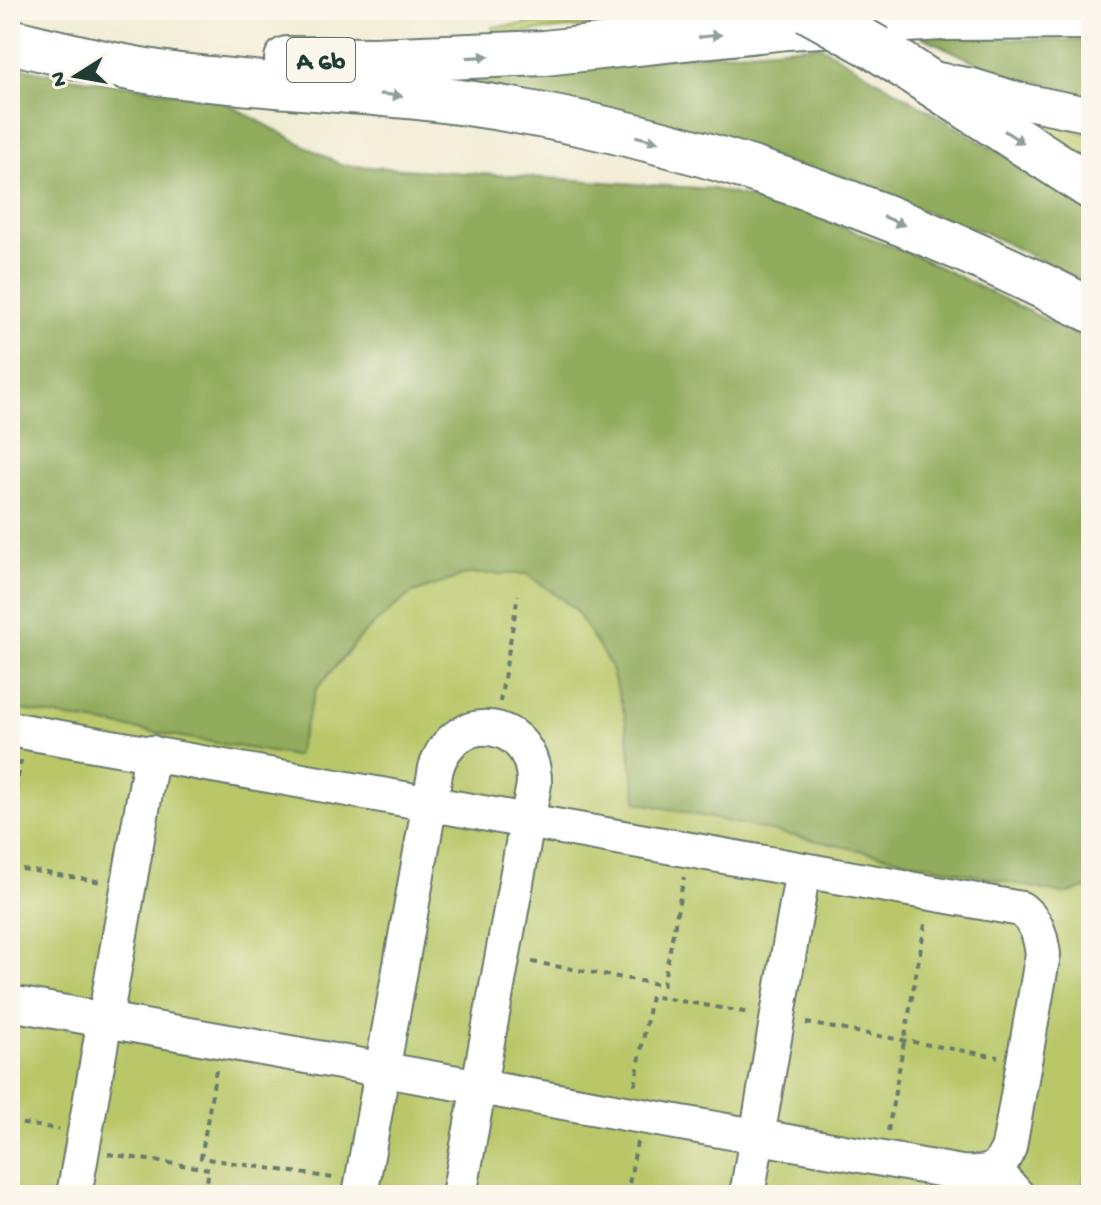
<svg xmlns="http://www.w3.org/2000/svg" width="1101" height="1205" font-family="'Gochi Hand',sans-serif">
  <rect width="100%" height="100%" fill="#fbf7ec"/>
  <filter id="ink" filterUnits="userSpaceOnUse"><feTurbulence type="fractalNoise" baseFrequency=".0125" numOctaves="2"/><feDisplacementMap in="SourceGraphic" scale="16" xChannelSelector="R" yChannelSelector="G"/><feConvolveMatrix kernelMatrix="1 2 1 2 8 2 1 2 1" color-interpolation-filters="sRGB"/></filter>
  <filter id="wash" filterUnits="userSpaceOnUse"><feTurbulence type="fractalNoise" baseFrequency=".006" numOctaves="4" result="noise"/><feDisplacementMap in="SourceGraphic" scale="32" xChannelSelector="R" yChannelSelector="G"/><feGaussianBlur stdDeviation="1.8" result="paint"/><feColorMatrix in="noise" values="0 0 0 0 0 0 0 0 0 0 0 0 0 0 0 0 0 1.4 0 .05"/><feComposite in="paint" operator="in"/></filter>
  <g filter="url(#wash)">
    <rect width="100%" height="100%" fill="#f1ecd4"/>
    <g fill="#b9c769" stroke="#6c824e" stroke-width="2">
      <path d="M677 10 762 11 493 35 492 27Z"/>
      <path d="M1030 115 1091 135V163L1024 119Z"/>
      <path d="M468 574H527L575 609 610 665 625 715 637 802 1063 894 1091 887V1156L1080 1195H10V708L295 756 316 689 364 633 410 594Z"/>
    </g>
    <g fill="#92ac5d" stroke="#587448" stroke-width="2">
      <path d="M921 36 1091 41V95L1000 74Z"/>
      <path d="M819 45 1050 183 1091 211V286L986 233 677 125 455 83 456 76Z"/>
      <path d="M10 65 49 74 218 99 341 165 713 189 803 211 923 259 1091 342V887L1063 894 637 802 625 715 610 665 575 609 527 574H468L410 594 364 633 316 689 296 756 10 708Z"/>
    </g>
  </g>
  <g filter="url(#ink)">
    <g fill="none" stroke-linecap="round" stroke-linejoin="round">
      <g stroke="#687a6c" stroke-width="38">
        <g id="minor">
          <path d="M932 79 972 86 1018 100 1091 115"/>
          <path d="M10 729 803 870 747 1195"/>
          <path d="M10 1003 961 1173C989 1174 997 1174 1009 1147L1043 954C1040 934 1037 922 1021 909L803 870"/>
          <path d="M995 1170 1017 1195"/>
          <path d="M74 1195 152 753"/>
          <path d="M360 1195 436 768C455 706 535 719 534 784L459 1195"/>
        </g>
      </g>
      <g stroke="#687a6c" stroke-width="48">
        <g id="highway">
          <path d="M10 41C73 56 135 72 199 78 305 89 412 92 517 111 718 146 910 218 1091 310"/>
          <path d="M878 49 1091 187"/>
          <path d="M287 59 373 60 544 53 787 27 941 18 1091 17"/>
        </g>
      </g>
      <g stroke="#687a6c" stroke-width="4" stroke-dasharray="6 6" stroke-linecap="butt">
        <path d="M500 702 518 595"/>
        <path d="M10 825 21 760"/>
        <path d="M10 867 102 882"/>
        <path d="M532 962 663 985 684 877"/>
        <path d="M806 1023 998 1057"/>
        <path d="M216 1070 201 1158 333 1178"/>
        <path d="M635 1085 651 996 750 1013"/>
        <path d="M10 1122 59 1129"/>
        <path d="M888 1131 926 919"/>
        <path d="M108 1154 209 1169 205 1195"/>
        <path d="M627 1195 637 1142"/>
      </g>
      <use href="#minor" stroke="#fff" stroke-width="34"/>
      <use href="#highway" stroke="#fff" stroke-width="44"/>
      <g stroke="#687a6c" stroke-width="48" stroke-linecap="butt">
        <path id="highway-bridge" d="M808 10 878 49"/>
      </g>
      <use href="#highway-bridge" stroke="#fff" stroke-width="44"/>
    </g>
    <defs><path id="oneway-solid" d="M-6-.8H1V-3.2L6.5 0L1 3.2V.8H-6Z" transform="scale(2)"/></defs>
    <g fill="#8f9e9a">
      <use href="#oneway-solid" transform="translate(710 36) rotate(-7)"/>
      <use href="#oneway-solid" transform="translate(478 57) rotate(-3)"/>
      <use href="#oneway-solid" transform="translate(391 95) rotate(5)"/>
      <use href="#oneway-solid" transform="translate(1014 137) rotate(33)"/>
      <use href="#oneway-solid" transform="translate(647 139) rotate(13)"/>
      <use href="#oneway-solid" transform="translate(894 221) rotate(23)"/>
    </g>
  </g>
  <g text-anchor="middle" stroke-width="6" stroke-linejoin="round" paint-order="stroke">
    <rect fill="#fbf7ec" stroke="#61756b" stroke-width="2" x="287" y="38" width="68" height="44" rx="6"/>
    <g font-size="26" font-weight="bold" fill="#1f3d34">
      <text x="321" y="69">A 6b</text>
    </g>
  </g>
  <rect width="1101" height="1205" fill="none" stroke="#fbf7ec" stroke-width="40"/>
  <g transform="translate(76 76) rotate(259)" stroke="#fbf7ec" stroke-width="6" paint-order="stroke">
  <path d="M0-6L14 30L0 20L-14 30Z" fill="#1f3d34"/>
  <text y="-12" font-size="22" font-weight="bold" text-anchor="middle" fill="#1f3d34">N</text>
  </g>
</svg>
